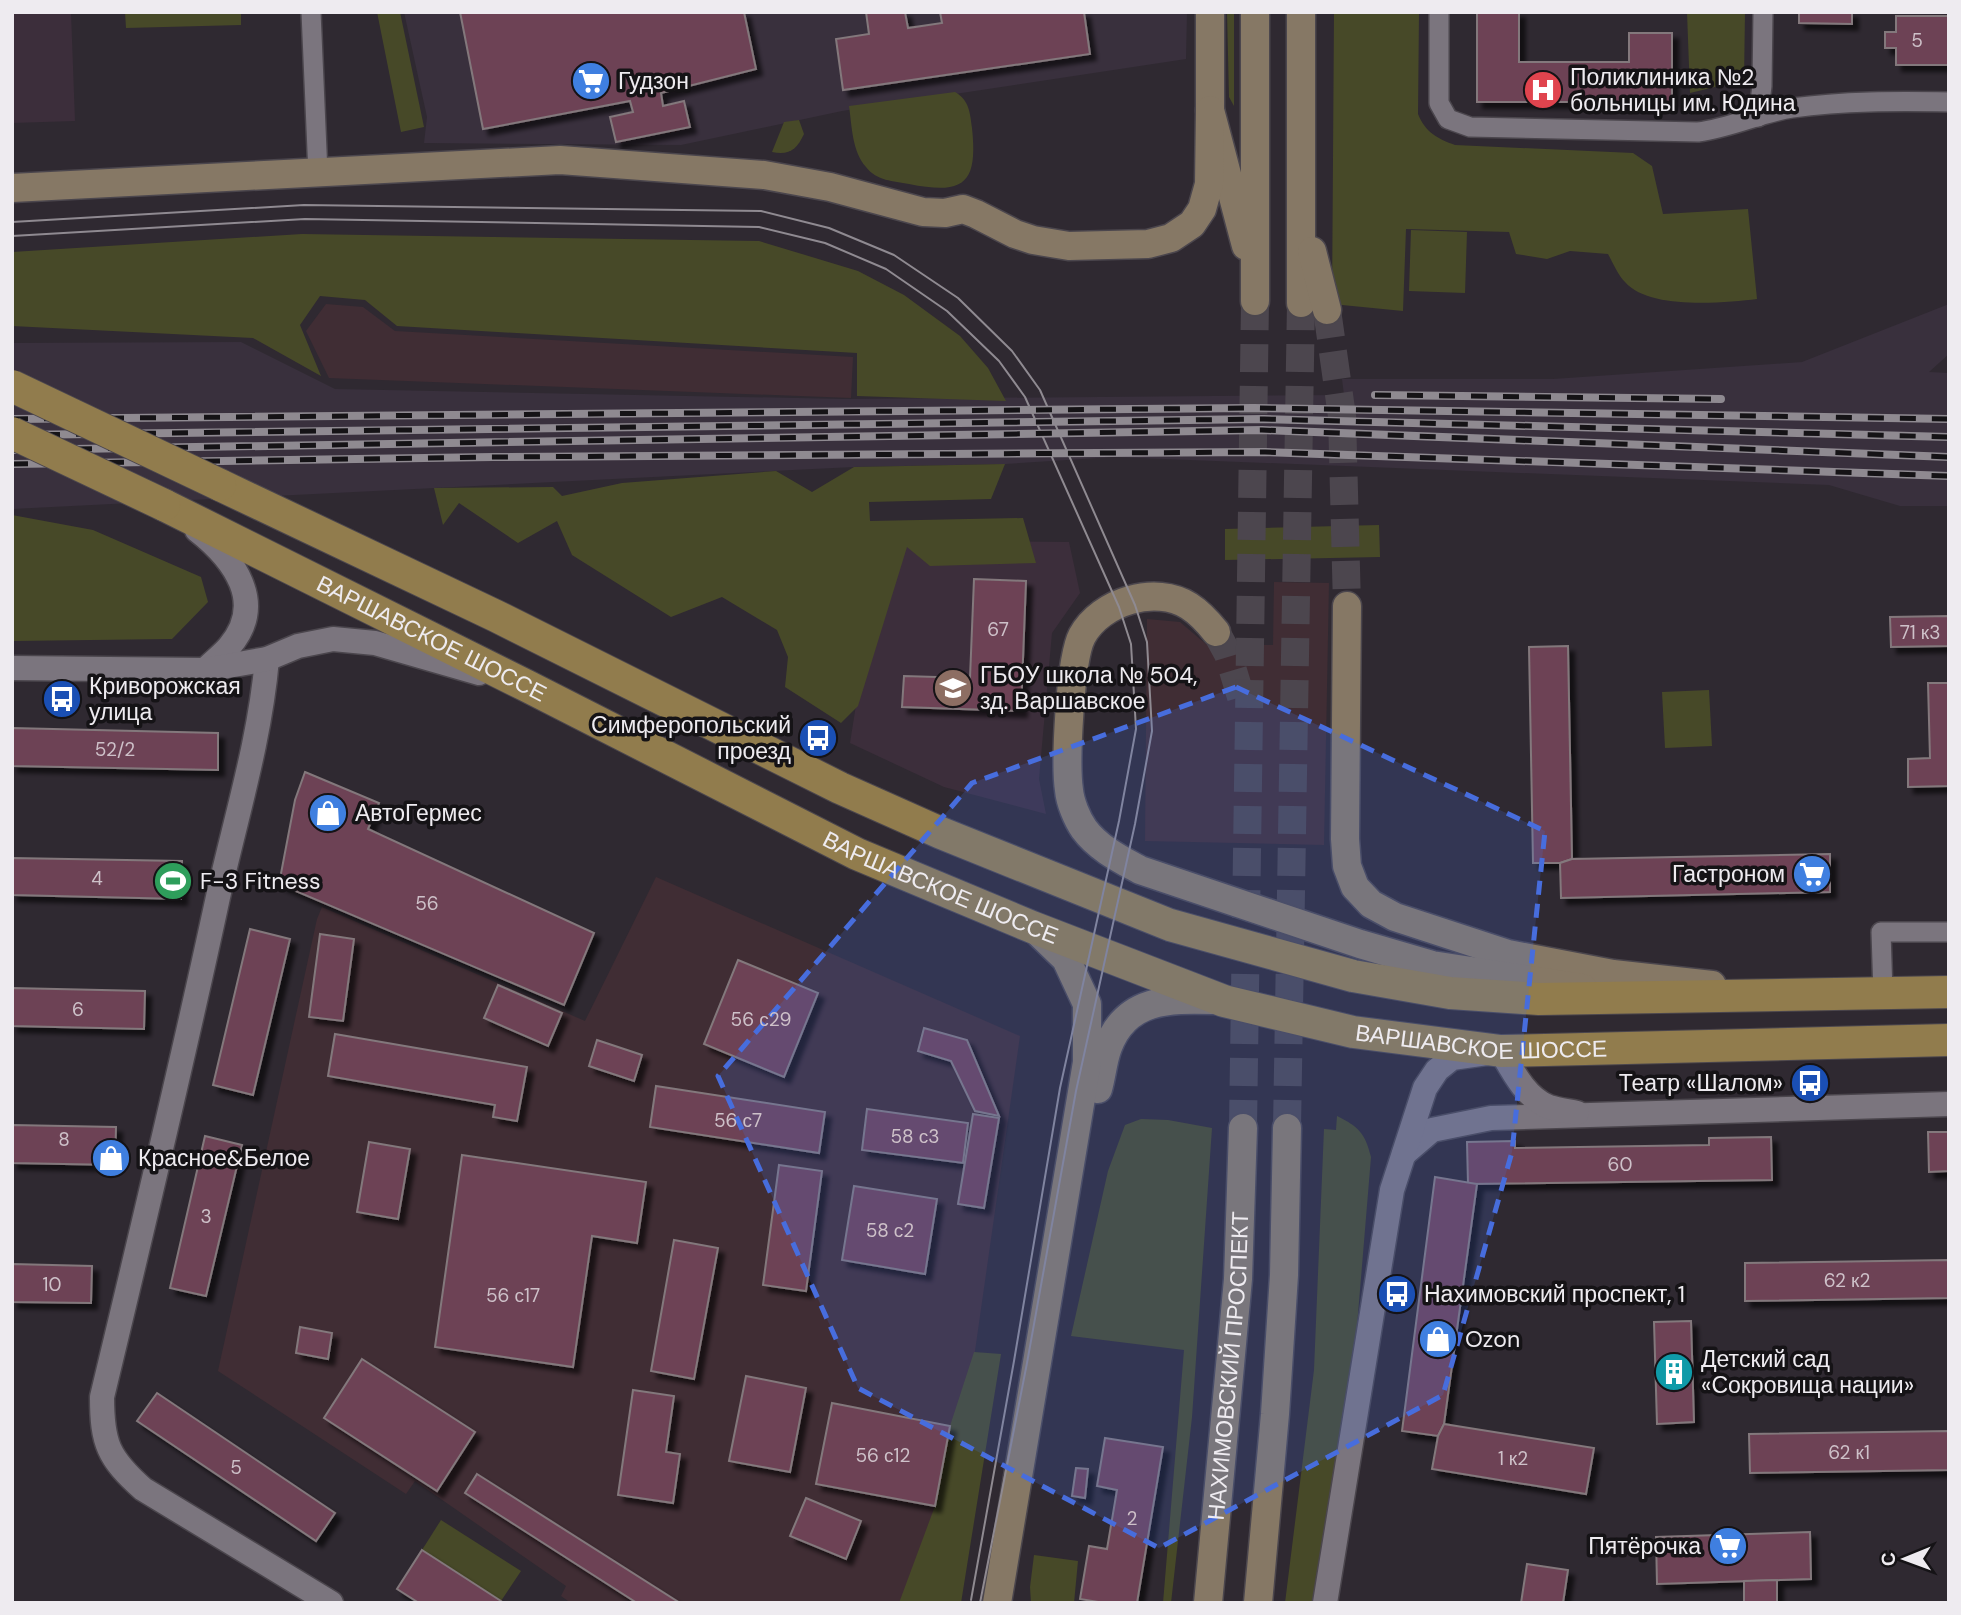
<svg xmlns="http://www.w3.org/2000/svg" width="1961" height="1615" font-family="'DM Sans',sans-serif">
  <defs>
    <filter id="shadow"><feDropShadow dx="6" dy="6" stdDeviation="2" flood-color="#0009"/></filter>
  </defs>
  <rect width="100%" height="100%" fill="#2f2931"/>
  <g fill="#39303d">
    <path d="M404 12H1187L1186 59 842 111 681 145 424 143 427 117Z"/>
    <path d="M1949 304V354L1929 372 1949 373V506H1900L1829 485 1114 457 1005 464 854 467 12 509V343L241 342 335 389 845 399 1344 395 1342 379H1553L1802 362Z"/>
  </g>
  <g fill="#402d34">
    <path d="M326 304 363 307 395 331 853 357 851 398 329 378 306 331Z"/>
    <path d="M1274 582 1329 583 1324 845 1145 841 1147 619 1180 622 1207 645H1273Z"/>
    <path d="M656 877 1020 1036 939 1603H571L561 1596 566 1586 415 1481 406 1494 218 1371 317 919 322 907 585 1021Z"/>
  </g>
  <g fill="#3c2e3b">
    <path d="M12 12H71L75 121 12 123Z"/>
    <path d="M882 540 1069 542 1080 593 1052 633 1039 779 1046 814 944 787 850 743Z"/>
  </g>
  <g fill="#474928">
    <path d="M125 12H241V25L126 28Z"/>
    <path d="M377 12H400L424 127 401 132Z"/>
    <path d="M1227 12H1234V106L1229 97Z"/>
    <path d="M1334 12H1419L1418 114C1425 132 1438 139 1455 145L1633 153 1652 166 1663 214 1748 209 1757 299C1723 303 1649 310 1625 282 1618 275 1613 263 1608 254L1570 251 1547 259 1516 254 1509 232 1406 229 1403 311 1332 304Z"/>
    <path d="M1687 12H1745L1744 80 1690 93Z"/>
    <path d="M955 92C969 100 970 112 972 128 978 184 964 195 909 184 893 181 877 181 866 167 852 151 852 127 849 106Z"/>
    <path d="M799 120 804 134C797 149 789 156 772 152L784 122Z"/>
    <path d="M1411 230 1467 232 1465 293 1409 291Z"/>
    <path d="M302 234 759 241 858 271 904 295 960 336 988 368 1006 401 857 396V353L397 326 365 300 320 296 300 325 321 376 253 338 12 326V252Z"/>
    <path d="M1005 464 991 499 869 502 870 521 1023 518 1036 563 930 566 907 547 858 706 841 723 785 687 788 657 777 630 722 597 671 617 572 555 557 521 518 543 459 503 443 525 434 488 553 487 562 496 622 483 776 471 812 492 854 467Z"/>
    <path d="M12 515 93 530 201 577 208 602 172 639 12 641Z"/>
    <path d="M1379 525 1380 557 1225 560V529Z"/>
    <path d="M1709 690 1712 746 1665 748 1662 692Z"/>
    <path d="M1337 1116C1359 1127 1365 1133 1371 1157L1356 1338 1314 1603H1285L1314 1370 1324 1129 1336 1130Z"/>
    <path d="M1141 1119 1168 1120 1212 1128 1192 1417 1171 1603H1163L1184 1350 1071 1336 1108 1171 1125 1125Z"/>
    <path d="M974 1352 1001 1354 961 1603H899L935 1506 950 1426Z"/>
    <path d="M441 1520 521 1571 501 1601 422 1550Z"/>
    <path d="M1034 1555 1078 1561 1074 1603H1031L1030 1587Z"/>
  </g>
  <g fill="#6d4355" stroke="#83787c" stroke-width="2" filter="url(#shadow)">
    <path d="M460 12H744L756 69 661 93 663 106 684 101 690 127 616 142 610 117 633 112 630 101 483 129Z"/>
    <path d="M866 12H905L908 28 942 23 940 12H1084L1090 54 843 90 836 39 869 34Z"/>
    <path d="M1477 12H1519V62H1629V33H1672V102H1477Z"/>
    <path d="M1799 12H1852V24L1799 23Z"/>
    <path d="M1896 16H1949V65H1896V48H1885V32H1896Z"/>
    <path d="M974 579 1026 581 1021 711 902 707 904 676 970 678Z"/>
    <path d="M1949 616V646L1891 647 1890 617Z"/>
    <path d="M1568 646 1572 859 1560 863H1533L1529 647Z"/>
    <path d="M1928 683H1949V786L1908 787V759L1930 758Z"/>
    <path d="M12 728 218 733V770L12 766Z"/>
    <path d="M305 772 379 803 368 829 594 933 564 1005 279 884 295 800Z"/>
    <path d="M1830 854V892L1561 898 1560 863 1572 859Z"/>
    <path d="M12 858 182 861 181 899 12 895Z"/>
    <path d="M250 929 290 939 253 1095 213 1085Z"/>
    <path d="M320 934 354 939 343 1021 309 1017Z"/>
    <path d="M738 960 818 993 784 1077 704 1044Z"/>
    <path d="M498 985 562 1013 548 1046 484 1018Z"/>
    <path d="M12 988 145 991 144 1029 12 1026Z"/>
    <path d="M924 1028 967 1040 999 1116 975 1111 951 1061 918 1051Z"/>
    <path d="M335 1034 527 1067 517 1121 493 1117 495 1105 328 1076Z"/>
    <path d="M597 1040 642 1055 634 1081 589 1066Z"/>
    <path d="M656 1086 825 1112 819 1153 650 1127Z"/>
    <path d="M867 1109 968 1123 963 1163 862 1150Z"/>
    <path d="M973 1114 999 1118 984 1208 958 1204Z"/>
    <path d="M12 1125 116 1127 115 1165 12 1163Z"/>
    <path d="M1928 1132H1949V1171L1929 1172Z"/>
    <path d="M205 1136 242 1145 206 1296 170 1288Z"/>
    <path d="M1771 1137 1772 1180 1468 1184 1467 1142 1515 1141V1148L1709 1145V1138Z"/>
    <path d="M369 1142 410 1149 398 1219 357 1212Z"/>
    <path d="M462 1155 646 1182 637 1243 592 1236 573 1367 435 1347Z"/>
    <path d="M779 1165 822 1171 806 1291 763 1285Z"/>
    <path d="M1435 1177 1477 1184 1444 1424 1438 1436 1402 1431Z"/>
    <path d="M854 1186 937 1199 925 1274 842 1260Z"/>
    <path d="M674 1240 718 1248 694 1379 651 1371Z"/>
    <path d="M1949 1260V1298L1745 1301V1263Z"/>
    <path d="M12 1264 92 1266 91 1303 12 1302Z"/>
    <path d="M1691 1321 1694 1422 1657 1424 1654 1322Z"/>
    <path d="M300 1327 332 1333 328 1359 296 1353Z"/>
    <path d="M362 1359 475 1432 437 1491 324 1418Z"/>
    <path d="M746 1376 806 1388 790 1472 729 1461Z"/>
    <path d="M633 1390 674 1396 666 1452 680 1454 673 1503 618 1495Z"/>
    <path d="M157 1393 335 1513 316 1541 137 1421Z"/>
    <path d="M832 1403 950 1426 935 1506 816 1484Z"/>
    <path d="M1444 1424 1594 1448 1586 1494 1432 1469 1438 1436Z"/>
    <path d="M1949 1431V1470L1750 1473 1749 1434Z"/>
    <path d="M1105 1438 1163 1447 1137 1603H1104L1080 1599 1089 1546 1107 1549 1117 1490 1097 1486Z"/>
    <path d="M1076 1468 1088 1469 1085 1498 1072 1496Z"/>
    <path d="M477 1474 680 1603H637L465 1493Z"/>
    <path d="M806 1498 861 1521 846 1559 790 1536Z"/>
    <path d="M1810 1532 1811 1579 1657 1584 1656 1537Z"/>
    <path d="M422 1550 501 1601 500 1603H419L397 1589Z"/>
    <path d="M1527 1564 1568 1570 1563 1603H1521Z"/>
    <path d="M1777 1580V1603H1744V1581Z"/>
  </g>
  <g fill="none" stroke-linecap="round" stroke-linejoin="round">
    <g stroke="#4c464e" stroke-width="28" stroke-dasharray="28 14" stroke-linecap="butt">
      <path d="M1327 310 1342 416 1347 606"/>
      <path d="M1216 632 1228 654 1241 697"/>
      <path d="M1243 1128 1255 301"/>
      <path d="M1287 1128 1301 303"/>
    </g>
    <g stroke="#4b464d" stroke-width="22">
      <g id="minor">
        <path d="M311 12 318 174"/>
        <path d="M1439 12V103L1448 119 1470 127 1698 132C1731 128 1760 113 1792 108 1844 101 1896 101 1949 102"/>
        <path d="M1758 117 1762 86 1763 12"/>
        <path d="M1883 993 1881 932H1949"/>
      </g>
    </g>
    <g stroke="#4b464d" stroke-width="27">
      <g id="tertiary">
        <path d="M197 530C234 559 267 603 229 647 222 655 213 662 205 670"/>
        <path d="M267 659C260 740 236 817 218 897 182 1064 142 1231 102 1397 102 1443 108 1458 143 1489L331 1603"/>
        <path d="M12 668 205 670 267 659 298 646 333 639 375 643 479 673"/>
        <path d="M1404 1154 1432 1130 1491 1118 1949 1104"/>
        <path d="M1325 1603 1392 1190 1425 1088 1437 1070 1452 1058 1501 1051C1513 1072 1526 1098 1549 1107 1558 1110 1568 1111 1577 1113"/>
      </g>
    </g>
    <g stroke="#4b464d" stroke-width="31">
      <g id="secondary">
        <path d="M1210 12V110L1246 246"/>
        <path d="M1255 12V301"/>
        <path d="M1301 12V303"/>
        <path d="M12 188 560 160 764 175 830 187 923 212 945 213 963 209 976 214 1015 234 1033 240 1069 246 1148 244 1171 238 1192 224 1202 209 1209 184 1210 110"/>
        <path d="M1312 251 1327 310"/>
        <path d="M1347 606 1345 839 1347 866 1355 887 1371 904 1395 917 1508 954 1613 974 1712 985"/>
        <path d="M1216 632C1208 622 1200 613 1189 606 1156 585 1101 601 1082 636 1070 659 1065 763 1069 790 1070 802 1077 819 1084 829 1098 848 1120 859 1140 870L1360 944 1432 965 1583 988"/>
        <path d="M1098 1089C1102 1075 1103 1060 1108 1047 1126 998 1169 999 1213 1000"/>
        <path d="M997 1603 1087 1062V1004L1066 959 1037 931"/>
        <path id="s1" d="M1208 1603 1238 1279 1243 1128"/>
        <path d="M1258 1603 1275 1414 1284 1275 1287 1128"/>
      </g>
    </g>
    <g stroke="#4b464d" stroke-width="34">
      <g id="primary">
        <path d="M220 485 496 616 840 788 941 833 1170 925 1353 976 1450 993 1539 999 1949 992"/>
        <path id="s2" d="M164 505 527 686 857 854 1032 927 1224 1001 1353 1032 1501 1051 1949 1040"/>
      </g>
    </g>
    <use href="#minor" stroke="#7b757e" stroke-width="19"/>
    <use href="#tertiary" stroke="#7b757e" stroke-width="24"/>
    <use href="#secondary" stroke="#867865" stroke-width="28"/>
    <use href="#primary" stroke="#917c4d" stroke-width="32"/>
    <g stroke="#8f8a91" stroke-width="2">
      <path d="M12 222 304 205 761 211 829 228 894 255 958 298 1012 351 1040 390 1135 605 1147 642 1152 731 1135 824 1076 1091 1027 1363 980 1603"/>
      <path d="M12 236 305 219 759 227 825 243 886 269 947 311 999 361 1025 397 1119 607 1131 644 1136 729 1119 821 1060 1088 1014 1361 971 1600"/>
    </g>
    <g stroke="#8f8a91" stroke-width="8">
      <g id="rail">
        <path d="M1375 395 1721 399"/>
        <path d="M12 419 1253 408 1949 419"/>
        <path d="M12 435 1264 419 1949 437"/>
        <path d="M12 450 1262 430 1949 457"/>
        <path d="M12 464 493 457 1265 452 1949 476"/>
      </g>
    </g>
    <use href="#rail" stroke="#151316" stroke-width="5" stroke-dasharray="16" stroke-linecap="butt"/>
    <g stroke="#4b464d" stroke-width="34" stroke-linecap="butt">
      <g id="primary-bridge">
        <path d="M12 386 220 485"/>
        <path d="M12 433 164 505"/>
      </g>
    </g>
    <use href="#primary-bridge" stroke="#917c4d" stroke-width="32"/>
  </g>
  <path fill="#476ddd" fill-opacity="0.2" stroke="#476ddd" stroke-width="5" stroke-dasharray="14 9" stroke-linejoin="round" d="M1236 687 1545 831 1512 1152 1443 1395 1159 1548 858 1388 718 1076 972 783Z"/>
  <defs>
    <g id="supermarket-disc" transform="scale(2.0125)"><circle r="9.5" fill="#3f7fe0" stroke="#151316"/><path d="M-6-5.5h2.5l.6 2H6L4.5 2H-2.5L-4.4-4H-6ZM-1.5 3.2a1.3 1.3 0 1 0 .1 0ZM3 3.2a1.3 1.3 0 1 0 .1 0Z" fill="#fff"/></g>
    <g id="hospital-disc" transform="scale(2.0125)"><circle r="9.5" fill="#e0444e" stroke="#151316"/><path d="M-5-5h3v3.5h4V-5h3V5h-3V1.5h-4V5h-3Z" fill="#fff"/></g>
    <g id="school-disc" transform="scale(2.0125)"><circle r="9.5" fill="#8d6e63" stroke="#151316"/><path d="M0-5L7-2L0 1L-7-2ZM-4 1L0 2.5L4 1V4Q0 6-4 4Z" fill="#fff"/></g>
    <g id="bus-disc" transform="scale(2.0125)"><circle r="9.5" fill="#1a4fb4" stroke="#151316"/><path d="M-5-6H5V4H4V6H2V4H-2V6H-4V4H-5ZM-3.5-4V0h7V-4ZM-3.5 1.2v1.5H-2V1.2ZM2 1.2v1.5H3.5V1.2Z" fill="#fff"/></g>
    <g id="shop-disc" transform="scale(2.0125)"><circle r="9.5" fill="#3f7fe0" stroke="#151316"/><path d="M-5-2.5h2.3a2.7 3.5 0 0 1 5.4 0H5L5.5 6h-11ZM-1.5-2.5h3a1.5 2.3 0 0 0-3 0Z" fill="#fff"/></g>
    <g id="stadium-disc" transform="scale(2.0125)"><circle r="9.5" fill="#2e9e5b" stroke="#151316"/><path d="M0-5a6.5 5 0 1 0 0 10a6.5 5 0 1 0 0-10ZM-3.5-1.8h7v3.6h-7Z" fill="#fff"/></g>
    <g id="building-disc" transform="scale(2.0125)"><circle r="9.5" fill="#0f9aa8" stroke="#151316"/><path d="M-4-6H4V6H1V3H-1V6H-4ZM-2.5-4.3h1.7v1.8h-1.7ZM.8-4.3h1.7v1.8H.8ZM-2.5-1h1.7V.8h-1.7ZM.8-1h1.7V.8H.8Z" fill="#fff"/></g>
  </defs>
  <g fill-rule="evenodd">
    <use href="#supermarket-disc" x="591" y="81"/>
    <use href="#hospital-disc" x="1543" y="90"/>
    <use href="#school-disc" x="953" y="688"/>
    <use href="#bus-disc" x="62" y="699"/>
    <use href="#bus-disc" x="818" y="738"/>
    <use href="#shop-disc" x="328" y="813"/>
    <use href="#supermarket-disc" x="1812" y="874"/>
    <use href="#stadium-disc" x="173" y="881"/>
    <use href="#bus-disc" x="1810" y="1083"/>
    <use href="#shop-disc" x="111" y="1158"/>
    <use href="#bus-disc" x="1397" y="1294"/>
    <use href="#shop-disc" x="1438" y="1339"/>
    <use href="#building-disc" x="1674" y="1372"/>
    <use href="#supermarket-disc" x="1728" y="1546"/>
  </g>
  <g text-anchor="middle" stroke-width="7" stroke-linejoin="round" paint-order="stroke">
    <g font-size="19" fill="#cec1c9">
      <text x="1917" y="47">5</text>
      <text x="998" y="636">67</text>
      <text x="1920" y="639">71 к3</text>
      <text x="115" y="756">52/2</text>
      <text x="97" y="885">4</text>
      <text x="427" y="910">56</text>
      <text x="78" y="1016">6</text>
      <text x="761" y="1026">56 с29</text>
      <text x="738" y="1127">56 с7</text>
      <text x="915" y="1143">58 с3</text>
      <text x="64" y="1146">8</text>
      <text x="1620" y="1171">60</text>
      <text x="206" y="1223">3</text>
      <text x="890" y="1237">58 с2</text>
      <text x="1847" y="1287">62 к2</text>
      <text x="52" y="1291">10</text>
      <text x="513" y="1302">56 с17</text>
      <text x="1849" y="1459">62 к1</text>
      <text x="883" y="1462">56 с12</text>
      <text x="1513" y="1465">1 к2</text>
      <text x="236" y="1474">5</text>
      <text x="1132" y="1525">2</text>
    </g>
    <g font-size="23" fill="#eeebf0" stroke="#151316" text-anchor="start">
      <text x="1570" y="85">Поликлиника №2<tspan x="1570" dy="26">больницы им. Юдина</tspan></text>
      <text x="618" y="89">Гудзон</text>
      <text x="980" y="683">ГБОУ школа № 504,<tspan x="980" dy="26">зд. Варшавское</tspan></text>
      <text x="89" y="694">Криворожская<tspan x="89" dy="26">улица</tspan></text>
      <text x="791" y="733" text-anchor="end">Симферопольский<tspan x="791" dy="26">проезд</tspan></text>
      <text x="355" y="821">АвтоГермес</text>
      <text x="1785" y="882" text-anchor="end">Гастроном</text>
      <text x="200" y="889">F-3 Fitness</text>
      <text x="1783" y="1091" text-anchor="end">Театр «Шалом»</text>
      <text x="138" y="1166">Красное&amp;Белое</text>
      <text x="1424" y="1302">Нахимовский проспект, 1</text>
      <text x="1465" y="1347">Ozon</text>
      <text x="1701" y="1367">Детский сад<tspan x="1701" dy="26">«Сокровища нации»</tspan></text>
      <text x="1701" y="1554" text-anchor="end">Пятёрочка</text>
    </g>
    <g font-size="23" fill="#eeebf0" stroke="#151316">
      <text dy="8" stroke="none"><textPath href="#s2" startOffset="299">ВАРШАВСКОЕ ШОССЕ</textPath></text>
      <text dy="8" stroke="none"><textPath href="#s2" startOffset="866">ВАРШАВСКОЕ ШОССЕ</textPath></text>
      <text dy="8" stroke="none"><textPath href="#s2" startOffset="1433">ВАРШАВСКОЕ ШОССЕ</textPath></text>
      <text dy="8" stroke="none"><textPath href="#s1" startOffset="238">НАХИМОВСКИЙ ПРОСПЕКТ</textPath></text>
    </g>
  </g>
  <rect width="1961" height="1615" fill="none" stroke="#eeebf0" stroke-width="28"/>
  <g transform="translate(1905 1559) rotate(269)" stroke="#151316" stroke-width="5" paint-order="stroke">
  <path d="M0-5L12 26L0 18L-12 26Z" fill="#eeebf0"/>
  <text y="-10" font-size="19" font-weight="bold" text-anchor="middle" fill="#eeebf0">С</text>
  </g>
</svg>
